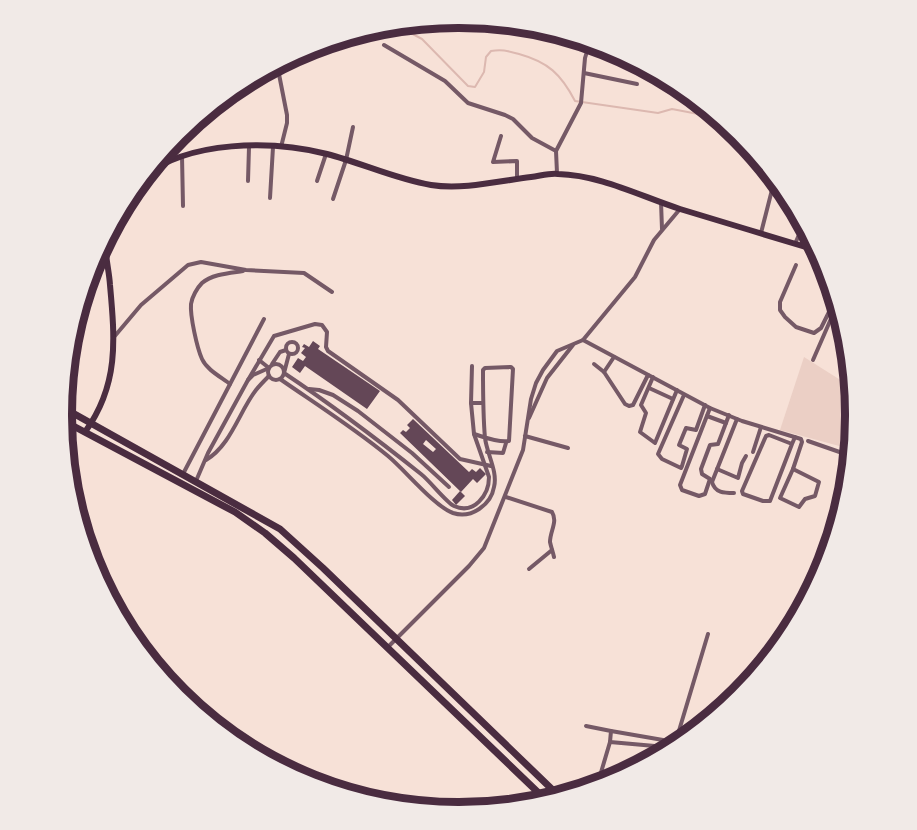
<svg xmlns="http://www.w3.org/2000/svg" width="917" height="830" font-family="'Space Grotesk',sans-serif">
  <rect width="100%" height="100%" fill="#f7e1d7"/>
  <path fill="#ebcfc5" d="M804 357 853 388 855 420 843 447 780 430Z"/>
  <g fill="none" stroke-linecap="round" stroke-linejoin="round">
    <g stroke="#dcb8b0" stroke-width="2">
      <path d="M394 24 422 39 468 86 475 87 484 72 486 57 491 51C502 49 508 51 519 54 548 62 561 74 575 101L658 113 672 109 719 118"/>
      <path d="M321 44 336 39"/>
    </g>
  </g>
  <g fill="#644757" fill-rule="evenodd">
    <path d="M313 341 320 346 318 349 380 391 367 409 305 366 300 373 292 367 298 358 303 361 306 357 301 353 305 348 302 347 304 344 309 347Z"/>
    <path d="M413 419 469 472 472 469 476 472 480 468 486 474 477 483 473 479 461 492 400 433 403 430 406 432 410 428 407 425ZM426 440 436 449 433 452 423 444Z"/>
    <path d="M460 491 465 496 456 505 452 500Z"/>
  </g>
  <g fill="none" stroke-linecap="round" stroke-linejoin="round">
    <g stroke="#755966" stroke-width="4">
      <path d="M384 45 445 81 468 103 505 115 513 119 532 138 556 151"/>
      <path d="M277 64 287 115V123L281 147"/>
      <path d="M584 73 637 84"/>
      <path d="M501 136 493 162 517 161V178"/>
      <path d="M182 156 183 206"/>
      <path d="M557 173 556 151 581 103 585 58 590 42"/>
      <path d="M248 181 249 147"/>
      <path d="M317 181 326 154"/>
      <path d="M773 189 786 191"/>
      <path d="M270 198 273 147"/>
      <path d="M333 199 346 160 353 127"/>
      <path d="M661 202 662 229"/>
      <path d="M761 233 775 178"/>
      <path d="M795 244 804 223"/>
      <path d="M801 245 807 228"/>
      <path d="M796 265 780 302V310L785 317 796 327 814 333 821 328 833 304 837 306"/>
      <path d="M114 337 141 305 188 265 201 262 246 270 304 273 332 292"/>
      <path d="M583 340 710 408 742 421 801 439 802 442 793 469"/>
      <circle cx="292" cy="348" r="6"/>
      <path d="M289 354 284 373C332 405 377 439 421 474 430 481 446 502 454 506 474 515 489 495 489 477L474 434 471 403H483"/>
      <path d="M813 360 837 305"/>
      <path d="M272 364 280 352 286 350"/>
      <path d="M594 364 604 372 625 404 629 406 633 405 648 375"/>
      <circle cx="276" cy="372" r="8"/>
      <path d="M604 372 614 357"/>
      <path d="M653 377 641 405 646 413 640 432 655 443 677 390"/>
      <path d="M280 379C316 404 354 428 388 456 405 470 434 506 453 513 471 519 491 505 494 487 498 472 487 454 485 438 483 416 483 392 483 370L485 368 511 367 513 369 509 441C498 443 484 437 474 434"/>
      <path d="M248 380 274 336 315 324 322 325 327 332 326 347 328 351 398 400 460 459 491 466"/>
      <path d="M230 384C221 377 207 370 202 359 197 348 190 316 191 304 192 297 197 288 202 283 212 274 230 273 243 271"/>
      <path d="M649 388 673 399"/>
      <path d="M309 389 319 390 333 395 358 411 412 453 449 487"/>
      <path d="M684 395 658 454 662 459 681 468 682 466 687 449 679 445 686 428 696 430 705 405"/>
      <path d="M471 403 472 366"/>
      <path d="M710 408 680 485 682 490 699 496 705 494 710 479 702 474 701 469 710 445 718 444 729 415"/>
      <path d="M707 416 726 423"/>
      <path d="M529 418 547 378 573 345"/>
      <path d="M525 436 568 448"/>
      <path d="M808 441 851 456"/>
      <path d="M792 444 769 435 766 436 742 491 743 494 763 501H770L792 444 795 437"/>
      <path d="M487 452 503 453 506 443"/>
      <path d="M753 452 761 427"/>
      <path d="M206 460C231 445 239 412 256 390 260 385 265 380 269 376"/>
      <path d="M717 469 738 478 742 463 746 456"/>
      <path d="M793 469 819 482 815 496 805 499 799 507 780 498Z"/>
      <path d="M183 474 264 319"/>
      <path d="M196 481 208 453 248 380 253 375 269 368 259 360"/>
      <path d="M734 493C724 493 715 493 712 482L737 419"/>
      <path d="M506 497 552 512C558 522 550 531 550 542 551 547 553 552 554 557"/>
      <path d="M529 569 552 550"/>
      <path d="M388 647 469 566 484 548 523 450 531 399 536 383 543 370 557 351 583 340 635 277 654 240 680 209"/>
      <path d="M586 726 611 731 610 742"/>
      <path d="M611 731 663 740"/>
      <path d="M597 786 610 742 666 747 671 744 678 734 708 634"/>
      <path d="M541 803 550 788"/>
    </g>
    <g stroke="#4a2c40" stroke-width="6">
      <path d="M143 177C189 140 272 140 327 154 362 163 395 179 431 185 463 190 499 181 531 177 540 176 549 173 558 174 600 175 640 196 680 209 726 223 773 237 819 251"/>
      <path d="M85 432C119 385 115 340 110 285 109 268 103 250 107 234"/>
    </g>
    <g stroke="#4a2c40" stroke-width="7">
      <path d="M62 407 280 529 323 568 560 797"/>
      <path d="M62 420 235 512 265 533 294 558 547 801"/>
    </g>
  </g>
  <path d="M0 0H917V830H0ZM458 28H459A386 386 0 0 1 845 414V416A386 386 0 0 1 459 802H458A386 386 0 0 1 72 416V414A386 386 0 0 1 458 28Z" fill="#f1eae7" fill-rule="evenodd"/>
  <path fill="none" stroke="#4a2c40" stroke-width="8" d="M458 28H459A386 386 0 0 1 845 414V416A386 386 0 0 1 459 802H458A386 386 0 0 1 72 416V414A386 386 0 0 1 458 28Z"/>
</svg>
